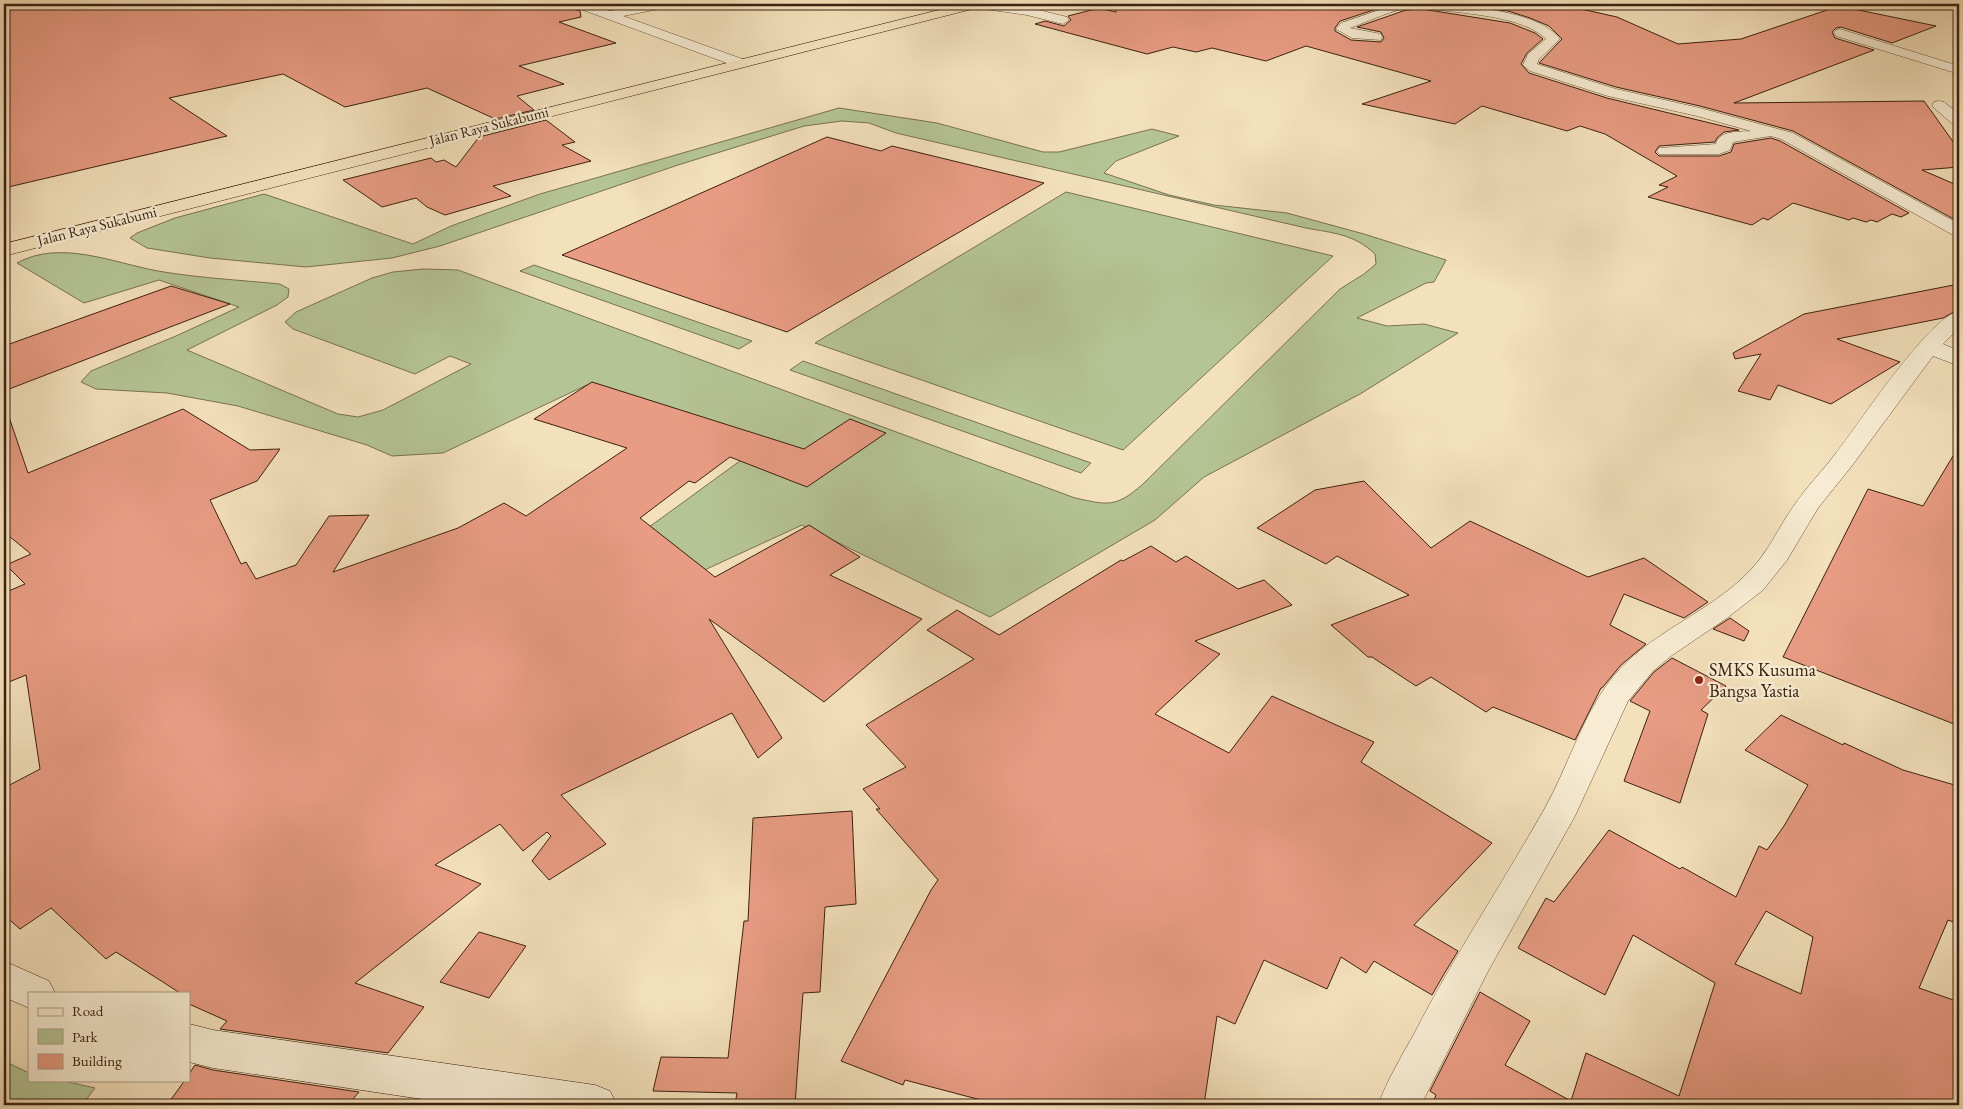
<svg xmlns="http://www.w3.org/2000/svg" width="1963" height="1109" font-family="'EB Garamond',serif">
  <rect width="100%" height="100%" fill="#f3e1bb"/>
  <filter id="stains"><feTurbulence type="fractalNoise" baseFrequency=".004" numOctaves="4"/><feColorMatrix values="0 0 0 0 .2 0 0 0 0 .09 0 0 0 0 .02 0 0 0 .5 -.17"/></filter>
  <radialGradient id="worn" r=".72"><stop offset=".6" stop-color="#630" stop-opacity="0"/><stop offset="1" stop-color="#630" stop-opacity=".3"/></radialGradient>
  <g fill="#b5c494" stroke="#787252">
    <path d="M839 108 937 123 1043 152H1059L1152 129 1179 136 1116 161 1104 173 1169 195 1214 205 1287 213 1364 234 1446 260 1434 282 1426 283 1357 318 1387 326 1424 324 1458 333 1360 394 1204 477 1155 520 990 617 802 525 698 573 645 530 766 442 591 383 443 453 392 456 367 445 238 406 167 393 96 389 81 382 91 371 176 336 239 307 159 280 84 303 17 263C60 239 114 263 158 271 198 278 240 280 280 284L289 289 288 297 277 305 187 350 338 414 358 417 383 410 471 364 450 356 415 374 293 329 285 322 296 312 372 278 393 272 423 269 458 270 1075 498C1108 505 1115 508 1142 485L1340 289 1364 274 1376 264 1375 254C1354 234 1333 233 1306 228L896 133 869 123 842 121 804 126 678 165 440 246 392 258 306 267 210 258 147 248 130 238 137 233 175 218 264 194 413 244 451 226 540 194Z"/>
    <path d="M1066 192 1333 256 1123 450 815 343Z"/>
    <path d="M534 265 752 341 739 349 520 271Z"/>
    <path d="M803 361 1091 463 1081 473 790 370Z"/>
    <path d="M4 1061 29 1073V1080H60L95 1088 82 1105H4Z"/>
  </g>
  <g fill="#e89c83" stroke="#3c2110" fill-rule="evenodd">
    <path d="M39 4H571L574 9 580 11 581 17 559 22 616 43 519 66 564 84 517 96 534 110 491 120 493 118 427 88 345 107 283 74 169 98 227 136 4 188V10Z"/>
    <path d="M1117 4H1392L1340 21 1335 28V31L1351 40 1381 42 1384 38 1381 32 1357 27 1406 10 1422 9 1510 23 1535 33 1543 39 1527 53 1521 64 1529 73 1607 98 1739 130 1724 132 1717 138 1715 142 1659 146 1655 152 1659 156H1719L1731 152 1734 144 1771 138 1780 141 1909 213 1901 217 1892 214 1877 222 1871 220 1866 222 1853 218 1849 220 1793 203 1768 220 1763 218 1752 225 1648 197 1668 187 1659 185 1677 176 1605 134 1580 126 1567 131 1482 106 1455 124 1362 104 1431 81 1306 46 1266 61 1212 48 1196 52 1173 47 1147 54 1035 24 1045 21 1064 26 1071 20 1068 16 1099 8 1116 12Z"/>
    <path d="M1452 4H1559L1617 17 1678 44 1741 39 1839 6 1936 26 1892 43 1841 27 1836 28 1832 32 1835 38 1874 50 1734 103 1924 101 1959 150V167L1922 170 1959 186V222L1793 131 1700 106 1616 87 1539 63 1562 39 1549 26 1530 18 1508 11Z"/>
    <path d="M546 120 575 142 562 145 591 161 493 186 511 196 445 215 427 207 416 198 382 207 343 180 431 158 436 162 444 160 456 167 479 137Z"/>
    <path d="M827 137 881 151 892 146 1044 183 787 332 562 255Z"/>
    <path d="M1959 284V309L1943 318 1837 339 1900 362 1831 404 1778 385 1770 400 1738 391 1761 354 1735 359 1733 353 1804 314Z"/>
    <path d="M171 286 230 304 4 391V346Z"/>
    <path d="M592 382 804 449 850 419 886 433 807 487 730 457 695 483 689 481 640 518 715 577 809 525 860 557 830 575 922 619 824 702 709 619 782 738 758 758 732 713 561 795 606 844 549 880 532 861 551 836 547 832 523 851 500 824 435 865 481 884 355 983 424 1007 388 1053 220 1029 227 1021 189 1004V993H180L116 952 106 959 51 908 20 929 4 915V788L40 769 26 675 4 684V593L25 584 6 565 31 554 4 532V418L9 417 28 473 183 409 250 450 280 449 257 481 210 500 241 564 246 562 256 579 296 565 329 516 369 515 333 572 458 528 504 503 526 516 627 448 534 419Z"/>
    <path d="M1959 446V726L1783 657 1868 489 1923 506Z"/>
    <path d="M1364 481 1431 548 1470 521 1588 577 1644 558 1708 602 1684 618 1624 594 1610 625 1646 644 1621 665 1602 688H1601L1575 740 1493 707 1486 712 1431 677 1416 686 1372 657H1368L1331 625 1409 595 1337 556 1326 564 1257 528 1315 490Z"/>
    <path d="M1151 546 1176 562 1186 556 1238 589 1264 580 1292 605 1195 641 1220 654 1155 714 1229 753 1272 696 1374 742 1361 762 1492 843 1414 925 1458 951 1444 974 1432 995 1374 961 1366 973 1341 957 1327 989 1264 960 1235 1024 1217 1016 1204 1105H1000L905 1080 903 1085 841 1061 931 890 938 880 876 809H880L863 789 906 767 866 725 974 659 927 630 957 610 999 635 1121 560 1123 561Z"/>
    <path d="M1730 618 1749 631 1744 641 1713 629Z"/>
    <path d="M1672 658 1726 686 1701 710 1708 714 1680 803 1624 781 1650 711 1630 701 1654 672Z"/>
    <path d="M1781 715 1843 745 1844 743 1903 770 1958 786 1959 924 1948 920 1919 988 1959 1002V1105H1432L1436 1095 1430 1091 1480 992 1530 1021 1505 1065 1571 1101 1586 1053 1679 1096 1715 983 1633 935 1605 995 1518 948 1546 898 1554 902 1609 830 1680 869 1682 867 1736 897 1759 846 1767 850 1784 826 1808 785 1745 750ZM1766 911 1813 937 1801 994 1735 964Z"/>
    <path d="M852 811 856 904 825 907 820 992 803 993 795 1105H735L737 1093 653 1091 661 1057 728 1058 744 921H748L753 818Z"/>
    <path d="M479 932 526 946 489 998 440 982Z"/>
    <path d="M195 1065 213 1070 359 1092 348 1105H167L185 1080H189V1074Z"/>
  </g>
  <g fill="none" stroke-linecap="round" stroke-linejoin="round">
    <g stroke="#6a513b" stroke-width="1">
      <g id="street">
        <path d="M573 4H589L610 11 648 4H671L669 7 623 16 745 60 747 63 745 66H735L575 7Z"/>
        <path d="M972 4C1005 2 1036 9 1067 17L1069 20 1063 24 1027 15 978 8Z"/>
        <path d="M1397 4C1437 4 1535 5 1560 39L1539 59 1537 64 1540 65 1616 89 1700 108 1793 133 1959 224V236L1953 235 1781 139 1771 136 1733 142 1730 150 1719 154H1659L1657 151 1659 148 1716 144C1719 130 1739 132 1751 131L1697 116 1608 96 1530 71 1523 65 1528 54 1546 39C1524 17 1470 14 1439 10 1431 9 1421 6 1413 7 1396 8 1367 22 1350 28L1381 34 1382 37 1381 40 1352 38 1336 29 1341 23Z"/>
        <path d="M1840 29 1959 66V74L1836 36 1834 33 1836 30Z"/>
        <path d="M1939 101 1944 102 1959 114V127L1954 125 1934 108 1932 105 1934 102Z"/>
        <path d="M1959 311V328L1943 344 1959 351V366L1933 356 1851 467 1818 508 1787 560 1763 590 1727 618 1671 656 1653 671 1628 701 1575 816 1487 973 1421 1105H1378C1387 1081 1401 1057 1414 1034 1454 956 1502 884 1545 808 1567 768 1580 724 1606 686 1645 630 1718 613 1760 559 1773 542 1782 522 1795 504 1807 486 1823 471 1836 453 1859 424 1928 318 1959 311Z"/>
      </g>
    </g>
    <g stroke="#3c2110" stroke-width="1">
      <g id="secondary">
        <path d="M4 961 49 981 55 993H29V1008L4 997Z"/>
        <path d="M189 1024 213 1030 595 1085 610 1091 617 1105H462L213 1068 189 1062Z"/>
      </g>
    </g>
    <g stroke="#3c2110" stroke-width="1">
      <path id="highway" d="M963 4H982L980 7 4 256V244Z"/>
    </g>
    <use href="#street" fill="#f7ecd3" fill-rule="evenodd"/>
    <use href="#secondary" fill="#f7ecd3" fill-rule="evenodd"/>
    <use href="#highway" fill="#f3e1bb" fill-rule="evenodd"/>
  </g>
  <circle fill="#8f2418" stroke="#f7ecd3" stroke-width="2" cx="1699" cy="680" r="5"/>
  <g text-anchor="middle" stroke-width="4.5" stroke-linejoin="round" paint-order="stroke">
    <g font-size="15" fill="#3c2110" stroke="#f7ecd3">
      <text transform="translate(489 126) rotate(-14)" y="5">Jalan Raya Sukabumi</text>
      <text transform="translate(97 226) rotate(-14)" y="5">Jalan Raya Sukabumi</text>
    </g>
    <g font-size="18" fill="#3c2110" stroke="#f7ecd3" text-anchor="start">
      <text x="1709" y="676">SMKS Kusuma<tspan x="1709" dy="21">Bangsa Yastia</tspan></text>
    </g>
  </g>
  <rect width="1963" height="1109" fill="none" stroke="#f3e1bb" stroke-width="20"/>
  <rect x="5" y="5" width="1953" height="1099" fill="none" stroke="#3c2110" stroke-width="2.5"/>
  <rect x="10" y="10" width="1943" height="1089" fill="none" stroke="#3c2110"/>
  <rect x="28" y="992" width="162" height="90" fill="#f7ecd3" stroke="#ac9b85"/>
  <rect x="38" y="1008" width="25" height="8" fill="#f7ecd3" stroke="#ac9b85"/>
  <text x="72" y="1016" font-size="15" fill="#3c2110">Road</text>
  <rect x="38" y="1029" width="25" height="15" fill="#b5c494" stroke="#ac9b85"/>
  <text x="72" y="1042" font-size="15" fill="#3c2110">Park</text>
  <rect x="38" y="1054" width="25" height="15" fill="#e89c83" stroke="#ac9b85"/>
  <text x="72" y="1066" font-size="15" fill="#3c2110">Building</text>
  <rect width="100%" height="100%" filter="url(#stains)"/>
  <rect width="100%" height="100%" fill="url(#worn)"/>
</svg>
